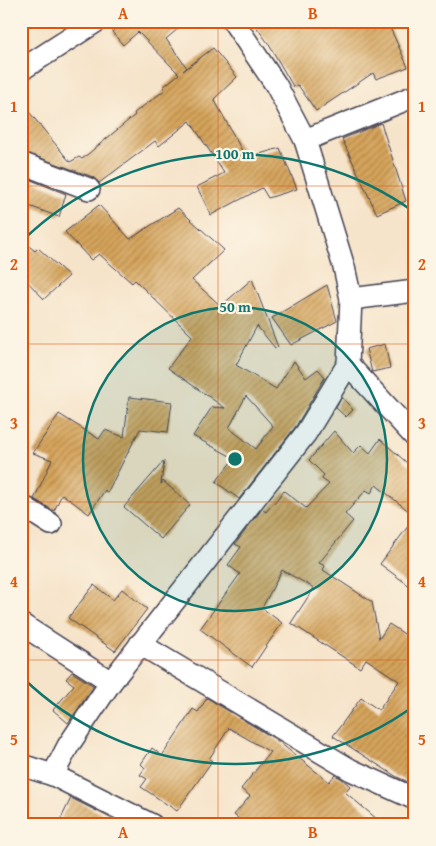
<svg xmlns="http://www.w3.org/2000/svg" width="436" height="846" font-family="'Gentium Book Plus',serif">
  <defs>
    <pattern id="building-hatch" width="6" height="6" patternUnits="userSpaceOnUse" patternTransform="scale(1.25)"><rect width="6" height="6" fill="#d6a45b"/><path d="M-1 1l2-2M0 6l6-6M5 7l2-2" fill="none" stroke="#ad854c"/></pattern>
  </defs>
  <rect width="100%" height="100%" fill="#fcf5e5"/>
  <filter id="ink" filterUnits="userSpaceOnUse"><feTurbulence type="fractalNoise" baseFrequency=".02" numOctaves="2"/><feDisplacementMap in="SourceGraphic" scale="10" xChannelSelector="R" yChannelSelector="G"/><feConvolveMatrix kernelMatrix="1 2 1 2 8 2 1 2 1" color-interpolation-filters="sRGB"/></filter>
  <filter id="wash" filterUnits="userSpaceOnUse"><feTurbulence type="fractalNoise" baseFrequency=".0096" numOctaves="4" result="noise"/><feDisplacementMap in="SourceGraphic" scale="20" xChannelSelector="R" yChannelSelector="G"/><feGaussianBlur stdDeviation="1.12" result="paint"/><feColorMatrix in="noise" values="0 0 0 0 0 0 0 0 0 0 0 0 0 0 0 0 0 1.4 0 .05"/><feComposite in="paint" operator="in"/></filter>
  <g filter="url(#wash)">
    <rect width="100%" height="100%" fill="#f6e4ca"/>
    <g id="blocks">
      <g fill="url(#building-hatch)" fill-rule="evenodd">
        <path d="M124 21H187L166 39 187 68 183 71 213 48 237 77 214 99 246 158 280 148 297 189 268 198 262 188 211 215 197 187 224 173 190 121 159 146 155 141 99 183 93 177 21 151V102L70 162 79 157 82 159 135 115 134 113 165 90 163 87 179 74 138 32 123 45 112 32Z"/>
        <path d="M252 21H387L408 67 376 79 373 73 316 111 298 85 294 88 268 43Z"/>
        <path d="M381 123 406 201 377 214 342 139Z"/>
        <path d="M21 176 66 194 59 217 21 203Z"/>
        <path d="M99 205 130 239 178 208 224 250 192 280 221 306 252 279 278 347 275 348 257 326 236 365 276 389 294 361 306 378 318 369 325 377 296 426 239 499 216 482 234 458 193 436 212 407 225 408 168 368 192 336 135 280 132 283 99 254 91 260 65 232ZM246 396 273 426 256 449 229 428Z"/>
        <path d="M21 240 35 251 38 248 69 276 44 299 21 275Z"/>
        <path d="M327 285 337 321 291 345 272 318Z"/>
        <path d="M385 344 390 368 372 372 366 349Z"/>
        <path d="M129 397 172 402 168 432 140 429 107 493 105 490 89 514 62 494 54 511 34 499 52 460 33 453 59 414 99 439 105 430 124 437Z"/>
        <path d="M342 397 353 410 346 417 336 408Z"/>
        <path d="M334 431 353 453 361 445 370 453 380 439 415 470V516L376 485 371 493 366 490 345 514 353 521 319 563 325 566 323 570 372 602 379 639 389 624 415 641V785L397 777 333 736 361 698 379 710 399 681 366 659 360 668 291 623 314 588 282 570 262 608 282 623 252 667 200 629 240 574 228 565 241 547 235 544 262 509 266 512 284 491 306 508 329 484 322 479 324 475 309 460Z"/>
        <path d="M164 461 161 484 163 481 190 505 161 539 124 507Z"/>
        <path d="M415 517V590L380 564Z"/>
        <path d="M94 585 113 600 122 589 147 609 115 651 68 618Z"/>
        <path d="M72 672 94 686 68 723 53 710 74 685 66 679Z"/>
        <path d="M207 698 275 739 329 782 335 775 342 779 350 786 345 792 384 825H247L234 815 250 796 241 789 270 752 229 728 209 759 212 761 177 811 141 787 147 779 140 775 145 768 141 764 152 748 162 756 193 709 198 712Z"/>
        <path d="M71 798 124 825H58Z"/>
      </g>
    </g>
  </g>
  <g filter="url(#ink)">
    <use href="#blocks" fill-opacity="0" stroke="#423f50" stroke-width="1"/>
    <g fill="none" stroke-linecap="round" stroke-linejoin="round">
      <g stroke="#423f50" stroke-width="24">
        <g id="minor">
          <path d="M233 21 276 85 305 140 344 267 351 299 348 364 415 437"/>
          <path d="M21 70 97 21"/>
          <path d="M305 140 415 96"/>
          <path d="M21 163 89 189"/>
          <path d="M351 299 415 291"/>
          <path d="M21 505 51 524"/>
          <path d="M21 624 111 682"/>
          <path d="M140 644 351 770 415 799"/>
          <path d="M21 765 53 775 152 825"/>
          <path d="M53 775 68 746 111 682 306 433 348 364"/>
        </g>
      </g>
      <use href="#minor" stroke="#fff" stroke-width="21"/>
    </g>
  </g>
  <path fill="none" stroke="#de560e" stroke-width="1" stroke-opacity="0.55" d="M218 21V825M21 186H415M21 344H415M21 502H415M21 660H415"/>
  <circle cx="235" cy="459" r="152" fill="#0f766e" fill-opacity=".12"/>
  <g fill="none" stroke="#0f766e" stroke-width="2.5">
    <circle cx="235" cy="459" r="152"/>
    <path d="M414 706A305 305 0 0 1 23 678M23 240A305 305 0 0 1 414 212"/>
  </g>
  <circle cx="235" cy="459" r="8" fill="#0f766e" stroke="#fcf5e5" stroke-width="2.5"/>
  <g font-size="15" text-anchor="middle" font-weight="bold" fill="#0f766e" stroke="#fcf5e5" stroke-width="4.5" stroke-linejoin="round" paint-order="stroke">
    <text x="235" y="159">100 m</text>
    <text x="235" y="312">50 m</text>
  </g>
  <rect width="436" height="846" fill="none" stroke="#fcf5e5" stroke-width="55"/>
  <rect x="28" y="28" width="380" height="790" fill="none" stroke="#de560e" stroke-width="2"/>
  <g font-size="16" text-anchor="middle" font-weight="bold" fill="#de560e">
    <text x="123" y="19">A</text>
    <text x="313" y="19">B</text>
    <text x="14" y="112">1</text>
    <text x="422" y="112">1</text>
    <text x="14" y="270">2</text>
    <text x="422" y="270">2</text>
    <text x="14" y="429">3</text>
    <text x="422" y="429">3</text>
    <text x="14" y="587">4</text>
    <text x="422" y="587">4</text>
    <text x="14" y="745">5</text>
    <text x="422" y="745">5</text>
    <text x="123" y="838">A</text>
    <text x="313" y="838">B</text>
  </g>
</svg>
